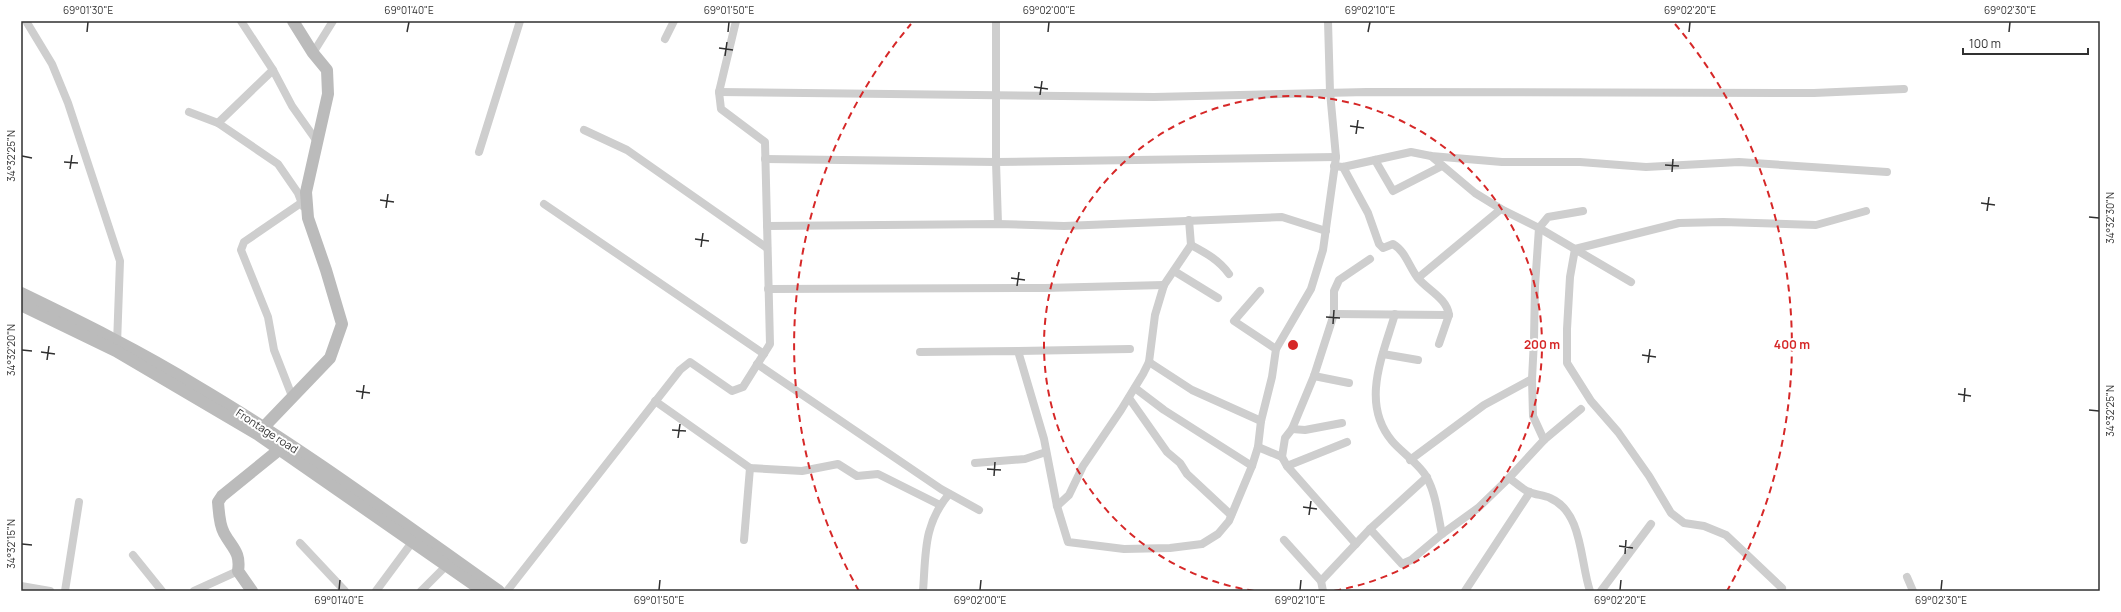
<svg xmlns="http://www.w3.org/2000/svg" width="2121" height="612" font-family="Manrope,sans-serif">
  <rect width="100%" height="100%" fill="#fff"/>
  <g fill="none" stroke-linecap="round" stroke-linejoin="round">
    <g stroke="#cecece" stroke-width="8">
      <path d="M26 21 52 64 68 103 120 261 117 344"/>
      <path d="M241 21 273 70 292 106 316 140"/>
      <path d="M996 21V162L998 224"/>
      <path d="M665 39 674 21"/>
      <path d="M313 53 333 21"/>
      <path d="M719 92 1154 97 1367 92 1814 93 1904 89"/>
      <path d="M189 112 218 123 278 164 298 193 303 206"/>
      <path d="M218 123 273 70"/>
      <path d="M584 130 627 150 767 248"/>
      <path d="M479 152 520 21"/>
      <path d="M1431 156 1475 193 1501 209 1539 228 1631 282"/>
      <path d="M765 159 996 162 1336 157"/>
      <path d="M1375 160 1393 191 1442 166"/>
      <path d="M1334 166 1343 167 1411 152 1431 156 1502 162H1580L1646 167 1739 162 1887 172"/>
      <path d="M544 204 764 354"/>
      <path d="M767 226 998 224 1064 226 1282 217 1326 231"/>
      <path d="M1191 245C1206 253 1219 260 1229 274"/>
      <path d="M1174 271 1218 298"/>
      <path d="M1418 278 1501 209"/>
      <path d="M768 289 1045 288 1164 285"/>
      <path d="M1260 291 1234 321 1276 349"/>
      <path d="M1334 314 1449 315C1447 298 1427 290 1417 277 1409 266 1405 251 1393 244L1383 248 1379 244 1368 213 1343 167"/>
      <path d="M1395 314C1383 355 1360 403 1392 441 1401 452 1421 465 1427 478 1436 494 1438 516 1442 534"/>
      <path d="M1439 344 1449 315"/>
      <path d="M1018 351 1130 349"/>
      <path d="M920 352 1018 351 1044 439 1057 506 1068 542 1124 549 1170 548 1202 544 1218 534 1229 521 1252 466 1258 447 1261 421 1272 377 1276 349 1311 289 1323 250 1336 157 1330 92 1328 21"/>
      <path d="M1383 354 1418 360"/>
      <path d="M1149 362 1192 390 1261 421"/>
      <path d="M757 364 941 489 979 510"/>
      <path d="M1314 376 1349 383"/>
      <path d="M1135 388 1164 410 1252 466"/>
      <path d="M292 396 274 350 268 317 241 250 244 242 301 203"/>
      <path d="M1129 398 1167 452 1180 463 1187 474 1231 515"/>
      <path d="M655 401 750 468 802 471 838 464 857 476 878 474 940 505"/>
      <path d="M1292 429 1305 430 1342 423"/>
      <path d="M1544 440 1533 416 1532 379 1534 340 1535 286 1539 228 1548 217 1583 211"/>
      <path d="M1258 447 1282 457 1287 466 1356 544"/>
      <path d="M1282 457 1285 438 1292 429 1314 376 1334 314V291L1339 280 1370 259"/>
      <path d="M1410 460 1484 405 1532 379"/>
      <path d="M975 463 1025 459 1046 452"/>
      <path d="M1287 466 1347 442"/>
      <path d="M1509 478C1516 483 1522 489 1529 492 1536 495 1544 495 1550 498 1583 512 1580 562 1590 591"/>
      <path d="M1057 506 1069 495 1083 466 1121 410 1143 374 1149 362 1155 315 1164 285 1191 245 1189 220"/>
      <path d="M1370 529 1402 564 1411 560 1442 534 1478 508 1509 478 1544 440 1581 409"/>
      <path d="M744 540 750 468"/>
      <path d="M1284 540 1321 581 1323 591"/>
      <path d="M300 543 345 591"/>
      <path d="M133 555 162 591"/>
      <path d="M1907 577 1913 591"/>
      <path d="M1321 581 1370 529 1427 477"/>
      <path d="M21 586 50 591"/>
      <path d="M1782 588 1726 535 1704 526 1684 523 1671 513 1649 476 1618 432 1591 401 1567 363V329L1570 277 1575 249 1679 223 1723 222 1816 225 1866 211"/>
      <path d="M65 591 79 502"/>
      <path d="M194 591 238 571"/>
      <path d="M376 591 413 541"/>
      <path d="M421 591 447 565"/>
      <path d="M507 591 680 370 690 362 732 391 743 387 770 344 765 142 721 109 719 92 736 21"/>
      <path d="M923 591C926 553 923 525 949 494"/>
      <path d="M1465 591 1530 492"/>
      <path d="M1601 591 1651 524"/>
    </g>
    <g stroke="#bbb" stroke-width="12">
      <path d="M21 293C81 322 140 351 197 386 302 448 400 521 499 591"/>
      <path d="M21 305 116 351 257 434 483 591"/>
      <path d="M259 432 330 358 342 324 326 270 308 218 306 192 328 94 327 70 313 53 293 21"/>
      <path d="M252 591 238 571C241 552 232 548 224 533 219 524 219 512 218 502L222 496 280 449"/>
    </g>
  </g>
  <path fill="none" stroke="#313131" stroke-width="1.5" d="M87 32 88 22M407 32 409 22M728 32 729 22M1048 32 1049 22M1368 32 1370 22M1689 32 1690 22M2009 32 2010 22M719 48 733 50M725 56 727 42M1034 87 1048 89M1040 95 1042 81M1350 126 1364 128M1356 134 1358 120M22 156 32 158M64 162 78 163M1665 165 1679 166M70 169 72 155M1672 172 1673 159M380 200 394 202M1981 203 1995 205M386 208 388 194M1987 211 1989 197M2089 217 2099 218M695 239 709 241M701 247 703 233M1011 278 1025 280M1017 286 1019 272M1326 317 1340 318M1333 324 1334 310M22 350 32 351M41 352 55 354M1642 355 1656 357M47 360 49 346M1648 363 1650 349M356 391 370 393M1958 394 1971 396M362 399 364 385M1964 402 1965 388M2089 410 2099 411M672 430 686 431M678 438 680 424M987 469 1001 470M994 476 995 462M1303 507 1317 509M1309 515 1311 501M22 544 32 545M1619 546 1633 548M1625 554 1626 540M339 590 340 580M659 590 660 580M980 590 981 580M1300 590 1301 580M1620 590 1621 580M1941 590 1942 580"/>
  <g fill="none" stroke="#d62828" stroke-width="2" stroke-dasharray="7 5">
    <path d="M1254 591A249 249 0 1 1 1332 591"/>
    <path d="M859 591A499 499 0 0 1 911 24M1675 24A499 499 0 0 1 1727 591"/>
  </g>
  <g text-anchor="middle" stroke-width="4" stroke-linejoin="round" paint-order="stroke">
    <g font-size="11" fill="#313131" stroke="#fff">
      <text transform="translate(267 431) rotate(33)" y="4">Frontage road</text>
    </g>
  </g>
  <circle cx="1293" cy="345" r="6" fill="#d62828" stroke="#fff" stroke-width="2"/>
  <g font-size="12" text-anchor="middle" font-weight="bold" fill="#d62828" stroke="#fff" stroke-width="4" stroke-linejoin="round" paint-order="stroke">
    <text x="1542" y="349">200 m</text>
    <text x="1792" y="349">400 m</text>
  </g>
  <rect width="2121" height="612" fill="none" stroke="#ffffff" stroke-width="44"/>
  <path d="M1963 48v6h125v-6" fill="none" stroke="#313131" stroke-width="2"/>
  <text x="1969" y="48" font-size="12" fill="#313131" stroke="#ffffff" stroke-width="3" paint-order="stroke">100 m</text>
  <rect x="22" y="22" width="2077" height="568" fill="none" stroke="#313131" stroke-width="1.5"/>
  <g font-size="10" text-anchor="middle" fill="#313131">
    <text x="88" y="14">69°01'30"E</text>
    <text x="409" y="14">69°01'40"E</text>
    <text x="729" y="14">69°01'50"E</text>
    <text x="1049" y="14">69°02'00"E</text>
    <text x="1370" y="14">69°02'10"E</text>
    <text x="1690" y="14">69°02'20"E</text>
    <text x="2010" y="14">69°02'30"E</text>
    <text transform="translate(11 156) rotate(-90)" y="4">34°32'25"N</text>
    <text transform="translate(2110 218) rotate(-90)" y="4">34°32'30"N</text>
    <text transform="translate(11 350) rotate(-90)" y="4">34°32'20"N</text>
    <text transform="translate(2110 411) rotate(-90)" y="4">34°32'25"N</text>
    <text transform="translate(11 544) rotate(-90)" y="4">34°32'15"N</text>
    <text x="339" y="604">69°01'40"E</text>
    <text x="659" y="604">69°01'50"E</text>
    <text x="980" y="604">69°02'00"E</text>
    <text x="1300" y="604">69°02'10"E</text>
    <text x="1620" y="604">69°02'20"E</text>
    <text x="1941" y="604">69°02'30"E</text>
  </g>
</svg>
